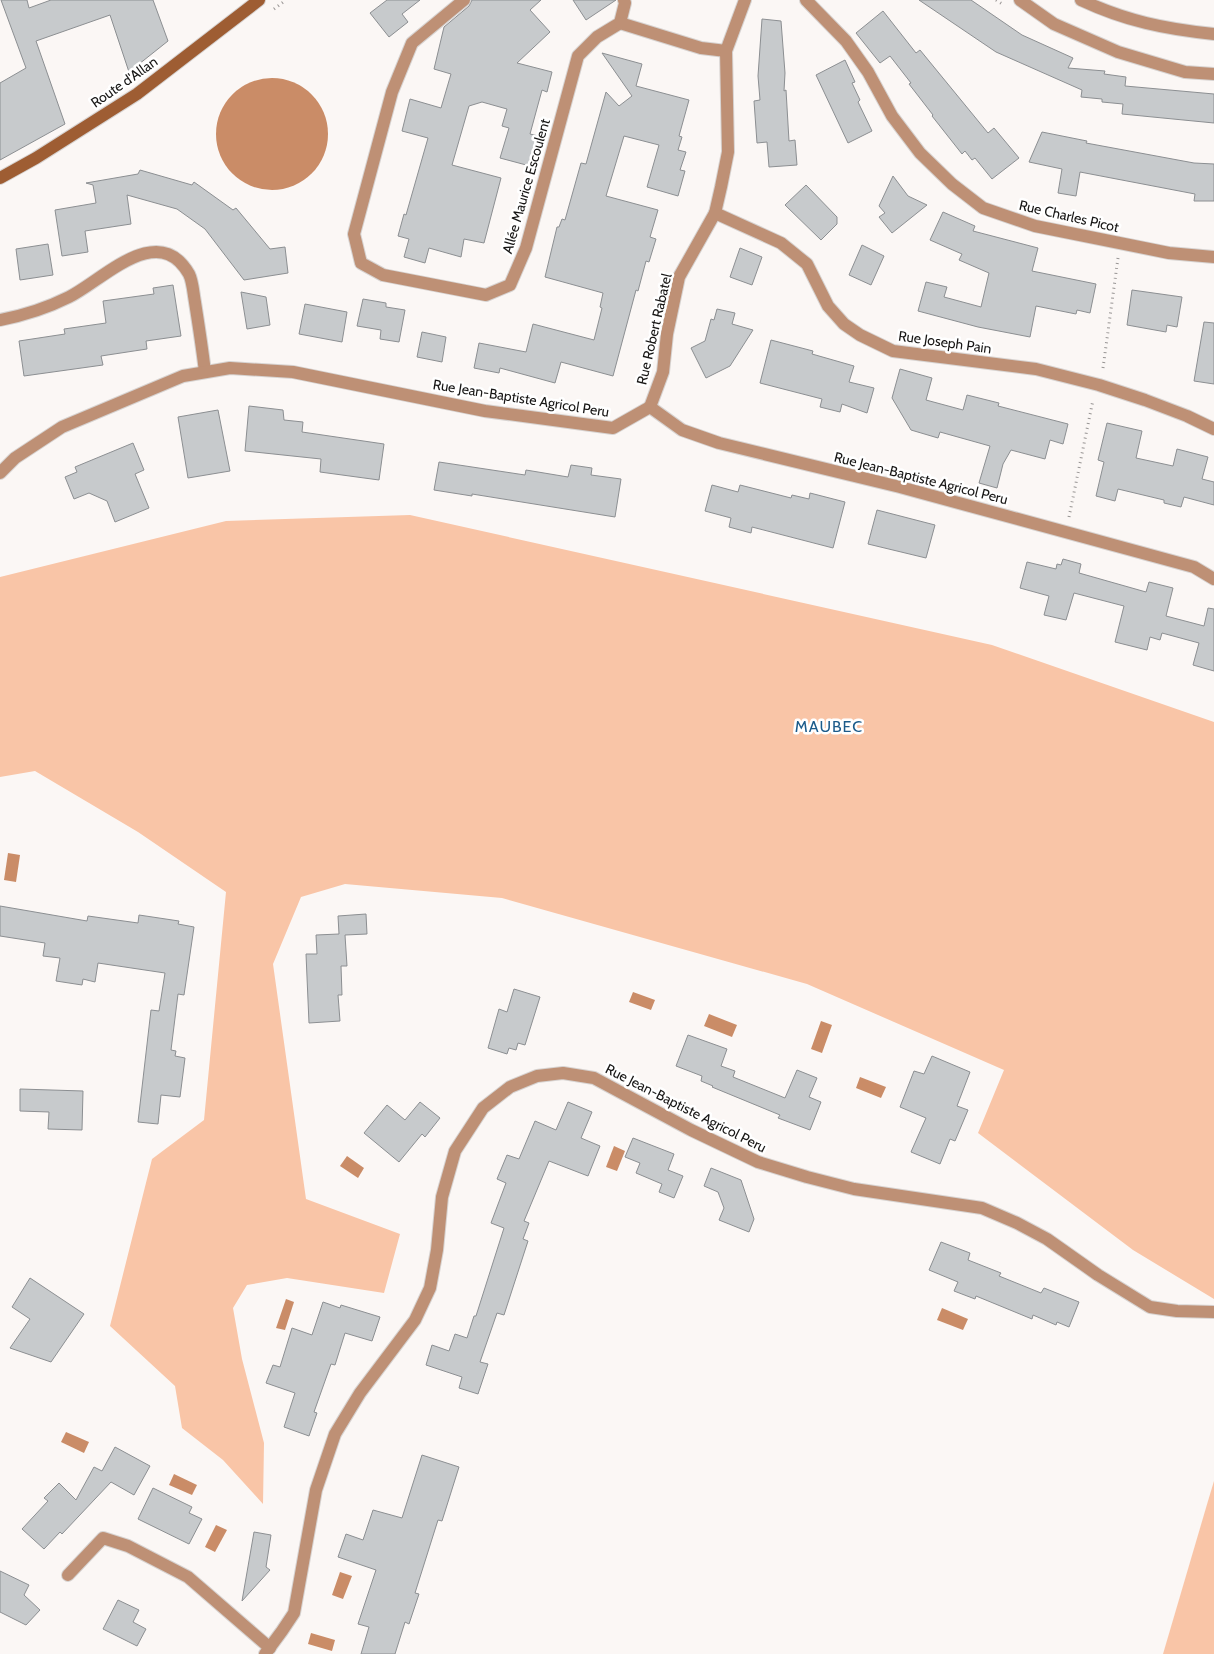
<svg xmlns="http://www.w3.org/2000/svg" width="1214" height="1654" font-family="Cabin,sans-serif">
  <rect width="100%" height="100%" fill="#fbf7f5"/>
  <g fill="#f9c5a7">
    <path d="M410 515 992 645 1214 722V1299L1133 1250 978 1133 1004 1070 807 984 502 898 345 884 301 897 273 964 306 1199 400 1234 384 1293 287 1278 247 1285 233 1308 242 1359 264 1443 263 1504 223 1460 182 1428 175 1386 110 1326 152 1159 204 1120 226 892 138 832 35 771 0 777V577L226 521Z"/>
    <path d="M1214 1481V1654H1163L1208 1501Z"/>
  </g>
  <g fill="#ca8c67">
    <circle cx="272" cy="134" r="56"/>
    <path d="M8 853 20 855 16 882 4 880Z"/>
    <path d="M633 992 655 1000 651 1010 629 1002Z"/>
    <path d="M709 1014 737 1025 732 1037 704 1026Z"/>
    <path d="M821 1021 832 1025 822 1053 811 1049Z"/>
    <path d="M860 1077 886 1087 881 1098 856 1088Z"/>
    <path d="M614 1146 625 1151 617 1171 606 1167Z"/>
    <path d="M347 1156 364 1168 358 1178 340 1166Z"/>
    <path d="M286 1299 294 1302 285 1330 276 1328Z"/>
    <path d="M942 1308 968 1319 963 1330 937 1320Z"/>
    <path d="M66 1432 89 1442 84 1453 61 1442Z"/>
    <path d="M174 1474 197 1485 192 1495 169 1485Z"/>
    <path d="M216 1525 227 1530 215 1552 205 1547Z"/>
    <path d="M340 1572 352 1576 343 1599 332 1595Z"/>
    <path d="M311 1633 335 1640 332 1651 308 1644Z"/>
  </g>
  <g fill="#c7cacc" stroke="#8c8f92">
    <path d="M1 0H27L29 8 51 0H153L168 41 129 72 110 15 36 41 65 124 0 160V83L26 68Z"/>
    <path d="M387 0H420L402 14 408 22 389 37 370 13Z"/>
    <path d="M472 0H541L530 10 550 32 517 63 552 72 547 92 542 90 530 134 538 136 530 166 500 158 509 128 502 126 507 109 482 102 469 106 452 165 501 178 484 243 464 239 461 257 429 248 425 263 404 257 409 239 398 236 404 214 406 215 428 138 402 131 410 99 441 108 451 74 434 69 444 27 469 6Z"/>
    <path d="M573 0H616L586 20Z"/>
    <path d="M919 0H971L1022 35 1073 58 1068 68 1105 71 1104 74 1126 77 1125 86 1214 94V123L1122 114 1123 104 1102 102V99L1081 97 1082 90 996 52Z"/>
    <path d="M883 11 916 53 920 50 988 133 994 128 1019 158 992 179 975 158 972 160 965 151 962 154 932 116 933 115 909 84 911 83 890 56 880 63 856 33Z"/>
    <path d="M762 19 781 21 785 73 784 91 786 90 789 141 795 140 797 165 769 167 767 142 757 143 754 101 760 100 758 76Z"/>
    <path d="M602 53 642 64 636 86 689 100 679 136 682 137 678 150 686 152 680 170 685 171 678 196 647 187 659 145 624 136 606 196 658 210 650 237 656 239 649 262 646 261 638 291 636 290 613 376 561 362 555 383 500 368 499 373 474 368 479 343 526 352 533 324 594 340 602 308 600 307 603 293 545 277 557 227H559L562 219 565 220 581 163 586 164 606 92 619 106 632 96Z"/>
    <path d="M845 60 855 82 852 83 860 100 858 102 872 131 848 143 816 75Z"/>
    <path d="M1042 132 1087 141 1086 143 1194 163 1214 164V201H1194L1195 194 1080 172 1076 196 1058 193 1062 169 1029 162Z"/>
    <path d="M140 170 192 185 194 182 233 210 236 208 270 249 285 247 288 273 244 280 205 229 177 209 127 195 131 224 85 231 88 252 62 256 55 210 96 203 93 185 86 183 138 174Z"/>
    <path d="M893 176 908 196 927 205 892 233 879 217 885 213 879 206Z"/>
    <path d="M806 185 837 217V224L821 240 785 205Z"/>
    <path d="M943 212 975 226 973 231 1038 248 1032 271 1096 284 1090 313 1077 310 1076 314 1036 306 1030 337 978 327 918 311 926 282 947 287 944 297 981 307 989 273 959 260 962 254 930 240Z"/>
    <path d="M48 244 53 275 20 280 16 249Z"/>
    <path d="M862 245 884 256 871 285 849 275Z"/>
    <path d="M740 248 762 257 752 285 730 277Z"/>
    <path d="M173 285 181 336 146 341 147 349 101 356 103 365 24 376 19 341 65 334 64 329 106 323 103 301 154 294 153 288Z"/>
    <path d="M1132 290 1182 297 1177 327 1167 325 1166 332 1127 325Z"/>
    <path d="M241 292 266 297 270 325 247 329Z"/>
    <path d="M363 299 386 303V307L405 310 399 342 380 339 381 330 357 326Z"/>
    <path d="M305 304 347 312 342 342 299 334Z"/>
    <path d="M717 309 735 313 732 324 753 330 730 366 706 378 691 348 705 341 711 319 714 320Z"/>
    <path d="M1204 322 1214 323V384L1194 381Z"/>
    <path d="M422 332 446 337 442 362 417 357Z"/>
    <path d="M771 340 813 351 812 354 854 366 849 382 874 388 867 413 842 404 840 412 820 407 822 399 760 383Z"/>
    <path d="M900 369 932 378 926 400 963 410 967 395 999 403 998 406 1068 424 1063 444 1050 440 1045 459 1011 450 1003 464 997 488 979 483 990 446 940 432 938 438 911 430 892 398Z"/>
    <path d="M249 406 283 410 284 420 303 422 302 432 384 444 379 480 320 472 321 459 245 451Z"/>
    <path d="M218 410 230 471 188 478 178 417Z"/>
    <path d="M1107 423 1142 431 1136 458 1173 466 1177 449 1208 457 1202 479 1214 482V505L1184 497 1181 507 1164 503V500L1118 489 1115 501 1096 496 1104 462 1098 460Z"/>
    <path d="M133 443 144 470 135 474 149 508 115 522 107 501 89 493 74 499 65 477 77 472 75 467Z"/>
    <path d="M439 462 525 475 526 470 568 477 571 465 592 468 591 475 621 479 615 517 472 494V496L434 490Z"/>
    <path d="M712 485 738 492 740 485 791 498 792 495 809 499 810 493 845 502 833 548 752 527 751 533 729 527 731 518 705 511Z"/>
    <path d="M877 510 935 525 926 558 868 544Z"/>
    <path d="M1063 559 1081 564 1079 573 1146 592 1149 582 1173 588 1166 616 1204 626 1208 608 1214 609V671L1193 665 1199 643 1162 633 1160 640 1150 637 1147 650 1115 642 1124 606 1074 593 1066 620 1044 615 1049 596 1020 588 1027 562 1056 569 1057 564 1061 565Z"/>
    <path d="M0 906 87 921 88 916 138 923 139 915 179 921 178 924 194 927 184 995 178 994 171 1050 176 1051 175 1056 185 1058 180 1097 161 1095 158 1124 138 1122 151 1010 159 1011 165 973 98 963 95 982 83 979 82 985 56 981 60 958 43 956 45 943 0 936Z"/>
    <path d="M366 914 367 934 345 935 347 966H341L342 995H338L340 1021 309 1023 306 954H317L316 935 339 934 338 916Z"/>
    <path d="M514 989 540 997 525 1045 518 1043 516 1050 509 1048 507 1054 488 1048 499 1009 507 1012Z"/>
    <path d="M688 1035 727 1049 721 1066 735 1071 733 1077 785 1098 797 1070 817 1078 809 1097 821 1102 810 1130 778 1118 780 1115 712 1087 713 1086 701 1081 702 1076 676 1066Z"/>
    <path d="M932 1056 970 1072 957 1106 968 1110 955 1141 950 1139 940 1164 911 1152 926 1118 900 1107 914 1071 924 1074Z"/>
    <path d="M20 1089 83 1091 82 1130 48 1129 49 1112 20 1111Z"/>
    <path d="M420 1102 440 1118 425 1137 422 1134 399 1162 364 1133 387 1105 405 1120Z"/>
    <path d="M568 1102 592 1112 581 1138 600 1146 588 1176 549 1161 524 1221 529 1223 523 1239 528 1241 504 1315 497 1313 480 1362 488 1364 478 1394 459 1388 462 1377 426 1365 432 1345 449 1351 455 1334 467 1338 474 1316H476L504 1228 491 1223 506 1183 497 1179 507 1155 519 1159 535 1121 556 1130Z"/>
    <path d="M633 1138 674 1154 668 1170 683 1176 674 1198 659 1192 662 1184 636 1173 640 1163 625 1157Z"/>
    <path d="M711 1168 741 1180 754 1219 749 1232 719 1220 724 1208 718 1192 704 1186Z"/>
    <path d="M941 1242 970 1253 968 1260 1001 1273 999 1276 1041 1293 1044 1288 1079 1302 1069 1327 1057 1322 1056 1325 1033 1315 1032 1319 976 1296 975 1299 954 1291 958 1282 929 1270Z"/>
    <path d="M30 1278 84 1314 51 1362 10 1348 30 1319 12 1307Z"/>
    <path d="M323 1302 340 1308 341 1305 380 1317 372 1341 345 1333 335 1365 331 1364 314 1412 317 1413 309 1436 284 1427 295 1393 266 1383 273 1365 280 1367 292 1328 312 1335Z"/>
    <path d="M115 1447 150 1466 134 1495 111 1482 62 1534 60 1532 44 1549 22 1529 48 1501 44 1498 59 1483 76 1500 94 1467 102 1471Z"/>
    <path d="M422 1455 459 1467 442 1521 438 1520 415 1593 419 1594 409 1624 405 1622 395 1654H361L369 1627 358 1624 376 1570 338 1557 346 1534 363 1540 373 1510 402 1518Z"/>
    <path d="M153 1488 192 1507 189 1513 202 1519 189 1544 138 1519Z"/>
    <path d="M254 1532 271 1535 266 1567 270 1570 242 1601Z"/>
    <path d="M0 1571 29 1585 24 1595 40 1610 26 1625 0 1612Z"/>
    <path d="M118 1600 139 1610 133 1622 146 1629 137 1646 103 1629Z"/>
  </g>
  <g fill="none" stroke-linecap="round" stroke-linejoin="round">
    <g stroke="#d7d3d1" stroke-width="14">
      <g id="street">
        <path d="M464 0 412 43 392 92 354 234 361 263 383 275 486 295 510 285 526 248 578 56 597 37 620 23 625 3 624 0"/>
        <path d="M806 0 846 41 868 72 892 116 920 153 952 184 983 208 1035 226 1169 253 1214 257"/>
        <path d="M1020 0 1054 24 1118 52 1185 72 1214 74"/>
        <path d="M1081 0C1126 21 1165 29 1214 34"/>
        <path d="M620 23 701 48 726 51"/>
        <path d="M715 213 781 243 807 264 828 306 844 324 860 335 893 351 1036 369 1099 385 1145 400 1187 416 1214 429"/>
        <path d="M0 320C26 315 45 309 69 297 103 280 158 220 189 274 192 280 193 289 194 296 198 321 202 346 205 372"/>
        <path d="M650 407 682 430 719 443 900 487 1194 567 1214 579"/>
        <path d="M650 407 663 372 667 334 679 277 715 213 721 187 728 152 726 51 745 0"/>
        <path d="M0 473 15 458 62 427 183 376 230 368 293 372 485 411 613 428 650 407"/>
        <path d="M68 1575 103 1538 128 1546 188 1577 270 1648"/>
        <path d="M265 1654 282 1631 294 1613 316 1490 335 1434 360 1393 415 1320 430 1288 437 1250 442 1197 455 1151 483 1108 510 1087 537 1076 563 1073 594 1078 691 1130 758 1162 807 1177 854 1189 982 1208 1017 1223 1047 1239 1098 1275 1150 1307 1177 1311 1214 1312"/>
      </g>
    </g>
    <g stroke="#d7d3d1" stroke-width="14">
      <path id="secondary" d="M0 178 36 158 137 94 259 0"/>
    </g>
    <g stroke="#989594" stroke-width="3" stroke-dasharray="1 4" stroke-linecap="butt">
      <path d="M996 0 1004 5"/>
      <path d="M274 9 286 0"/>
      <path d="M1103 368 1118 258"/>
      <path d="M1069 517 1093 400"/>
    </g>
    <use href="#street" stroke="#be9075" stroke-width="12"/>
    <use href="#secondary" stroke="#9e5d33" stroke-width="12"/>
  </g>
  <g text-anchor="middle" stroke-width="5" stroke-linejoin="round" paint-order="stroke">
    <g font-size="14" fill="#171615" stroke="#fff">
      <text transform="translate(124 82) rotate(-35)" y="5">Route d'Allan</text>
      <text transform="translate(526 186) rotate(-74)" y="5">Allée Maurice Escoulent</text>
      <text transform="translate(1069 216) rotate(13)" y="5">Rue Charles Picot</text>
      <text transform="translate(654 329) rotate(-77)" y="5">Rue Robert Rabatel</text>
      <text transform="translate(945 342) rotate(8)" y="5">Rue Joseph Pain</text>
      <text transform="translate(521 398) rotate(9)" y="5">Rue Jean-Baptiste Agricol Peru</text>
      <text transform="translate(921 478) rotate(14)" y="5">Rue Jean-Baptiste Agricol Peru</text>
      <text transform="translate(686 1108) rotate(27)" y="5">Rue Jean-Baptiste Agricol Peru</text>
    </g>
    <g font-size="16" letter-spacing="1" fill="#1c5b8a" stroke="#fff">
      <text x="829" y="732">MAUBEC</text>
    </g>
  </g>
</svg>
